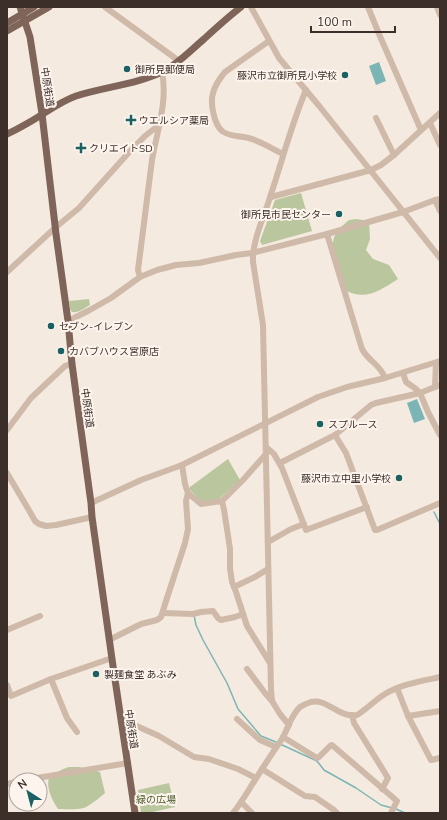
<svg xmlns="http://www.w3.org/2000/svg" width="447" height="820" font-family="'Nunito Sans','Noto Sans JP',sans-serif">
  <rect width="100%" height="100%" fill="#f5eadf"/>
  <g fill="#bac69d">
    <path d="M301 193 312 231 262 245 260 241 275 200Z"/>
    <path d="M356 219 369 221 370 239 366 250 373 259 389 265 398 279C379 291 365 302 343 289L332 247 334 237 341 227 349 220Z"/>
    <path d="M89 299 90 305C85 308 79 313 72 312L70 309 69 301Z"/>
    <path d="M228 459 240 480 218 500 202 502 189 489 190 487Z"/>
    <path d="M69 767H79L100 772 105 793C99 798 91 805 84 808 77 810 65 809 58 809 52 800 46 788 49 777L63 769Z"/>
    <path d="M169 783 175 807 148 813H141L138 790Z"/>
  </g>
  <g fill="#7bb5b5">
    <path d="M379 62 386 81 376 85 369 66Z"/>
    <path d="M417 399 425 419 414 423 407 403Z"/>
  </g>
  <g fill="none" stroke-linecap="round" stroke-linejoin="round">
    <g stroke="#7bb5b5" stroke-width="1.5">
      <path d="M434 512 440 524"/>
      <path d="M194 615 196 625 203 640 227 683 238 709 261 736 276 742"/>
      <path d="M280 744 317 761 324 770 356 788 381 805 392 808"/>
      <path d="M396 809 405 813"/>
    </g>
    <g stroke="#cfb9a9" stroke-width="6">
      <path d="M105 7 179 61"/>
      <path d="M251 7 279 58 320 107 440 258"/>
      <path d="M368 7 379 34 421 130"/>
      <path d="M437 7 440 15"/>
      <path d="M269 41 225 72C220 78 215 85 213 93 210 103 214 124 222 131 231 138 243 135 252 139 263 143 273 149 283 154"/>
      <path d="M376 118 394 155"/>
      <path d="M430 123 440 145"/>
      <path d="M271 197 371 170 381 165 394 155 440 113"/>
      <path d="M435 200 440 211"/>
      <path d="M327 234 362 349C369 362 380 364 385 378"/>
      <path d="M7 272 56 227 79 208 132 149 145 136 159 125"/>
      <path d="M140 277 138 270C143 233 147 197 152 160 157 131 168 101 162 72"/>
      <path d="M68 321 88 311 111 298 140 277 157 270 176 265 199 263 236 255 252 253 327 234 403 212 435 200 440 199"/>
      <path d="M403 373 406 382 416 389 420 393 428 412 440 435"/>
      <path d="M435 387 436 363"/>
      <path d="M7 430 31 398 65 366 72 364"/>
      <path d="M335 435 346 453 375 530H377L440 503"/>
      <path d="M266 447 274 454 282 468 306 530 367 507"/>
      <path d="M280 463 335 435 371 405 376 403 420 393 440 385"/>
      <path d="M7 473 30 512 35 521 39 524 46 526 56 525 92 517"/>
      <path d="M188 493 201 504 222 501 243 480 266 454"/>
      <path d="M222 501 224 510 227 529 230 549V568L232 582 236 592 247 626 270 663"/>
      <path d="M91 503 141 480 182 465 318 397 347 387 385 378 440 361"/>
      <path d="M268 542 291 529 304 524"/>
      <path d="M234 587 255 577 268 569"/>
      <path d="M163 613 193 614 201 612 213 611 218 618 221 620 235 617 243 614"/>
      <path d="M7 630 40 616"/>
      <path d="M109 640 141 624 157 620 161 617 166 601 185 543 188 529 186 501 188 493 185 484 182 465"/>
      <path d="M247 669 265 693 272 701"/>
      <path d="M51 679 67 718 77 732"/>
      <path d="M7 685 11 696 51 679 112 658"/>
      <path d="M397 688 408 716 431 760 440 758"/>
      <path d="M352 715 354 723 388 778 382 789"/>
      <path d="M408 716 440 711"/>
      <path d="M121 719 159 736 194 757 209 759 238 769 256 778"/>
      <path d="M237 719 260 740 276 747"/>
      <path d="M289 725 280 714 272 701 271 689 263 325 253 262C252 240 264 218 270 197 282 162 291 125 306 90"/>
      <path d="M283 737 317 758 319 757 330 746 332 745 397 801 391 813"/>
      <path d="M262 769 305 796 315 797 334 810 337 813"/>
      <path d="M25 780 128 763"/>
      <path d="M7 784 16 782"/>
      <path d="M241 802 252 813"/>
      <path d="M233 813C242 802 249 789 257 777 265 764 273 752 282 739 288 729 291 715 300 707 303 705 308 703 311 702 327 698 338 718 357 715 367 709 375 700 385 694 402 684 422 681 440 677"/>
    </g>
    <g stroke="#7f6559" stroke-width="7">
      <path d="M20 7 30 37 42 114 56 234 68 321 72 364 91 503 92 517 113 666 135 813"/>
      <path d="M7 23 34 7"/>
      <path d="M7 31 49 7"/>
      <path d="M7 134C14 131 21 127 28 123 44 114 59 102 76 96 104 87 139 84 164 71 179 63 191 50 204 39 216 28 228 17 241 7"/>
    </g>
  </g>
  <g fill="#1b6062" stroke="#fcf4ed" stroke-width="1.5">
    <circle cx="127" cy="69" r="4"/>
    <circle cx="345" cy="75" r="4"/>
    <path d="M129 114h4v4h4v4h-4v4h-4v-4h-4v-4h4z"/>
    <path d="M79 142h4v4h4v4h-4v4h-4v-4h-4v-4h4z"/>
    <circle cx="339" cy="214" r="4"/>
    <circle cx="51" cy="326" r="4"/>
    <circle cx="61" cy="351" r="4"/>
    <circle cx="320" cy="424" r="4"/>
    <circle cx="399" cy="478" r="4"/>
    <circle cx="96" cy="674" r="4"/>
  </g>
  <g text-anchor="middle" stroke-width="4" stroke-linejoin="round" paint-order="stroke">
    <g font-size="10" fill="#3c2f2a" stroke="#fcf4ed" text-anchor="start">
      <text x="135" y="73">御所見郵便局</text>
      <text x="337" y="79" text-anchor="end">藤沢市立御所見小学校</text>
      <text x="139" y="124">ウエルシア薬局</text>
      <text x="89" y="152">クリエイトSD</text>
      <text x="331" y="218" text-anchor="end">御所見市民センター</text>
      <text x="59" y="330">セブン-イレブン</text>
      <text x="69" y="355">カバブハウス宮原店</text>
      <text x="328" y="428">スプルース</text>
      <text x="391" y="482" text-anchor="end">藤沢市立中里小学校</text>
      <text x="104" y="678">製麺食堂 あぶみ</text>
    </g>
    <g font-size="10" fill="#3c2f2a" stroke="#fcf4ed">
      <text transform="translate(48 87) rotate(81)" y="4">中原街道</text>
      <text transform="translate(88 408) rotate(82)" y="4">中原街道</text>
      <text transform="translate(132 729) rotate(81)" y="4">中原街道</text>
    </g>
    <g font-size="10" fill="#4c5d2b" stroke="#fcf4ed">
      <text x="156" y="803">緑の広場</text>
    </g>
  </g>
  <rect width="447" height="820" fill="none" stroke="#3c2f2a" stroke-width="16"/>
  <g transform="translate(28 792) rotate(324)"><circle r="19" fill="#fcf4ed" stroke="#afa59f"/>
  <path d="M0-3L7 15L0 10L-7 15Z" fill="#1b6062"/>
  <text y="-6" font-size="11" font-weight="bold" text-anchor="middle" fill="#3c2f2a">N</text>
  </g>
  <path d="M311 26v6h84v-6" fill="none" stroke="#3c2f2a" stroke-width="2"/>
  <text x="317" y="26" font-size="12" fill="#3c2f2a" stroke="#fcf4ed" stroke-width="3" paint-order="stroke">100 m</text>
</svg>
